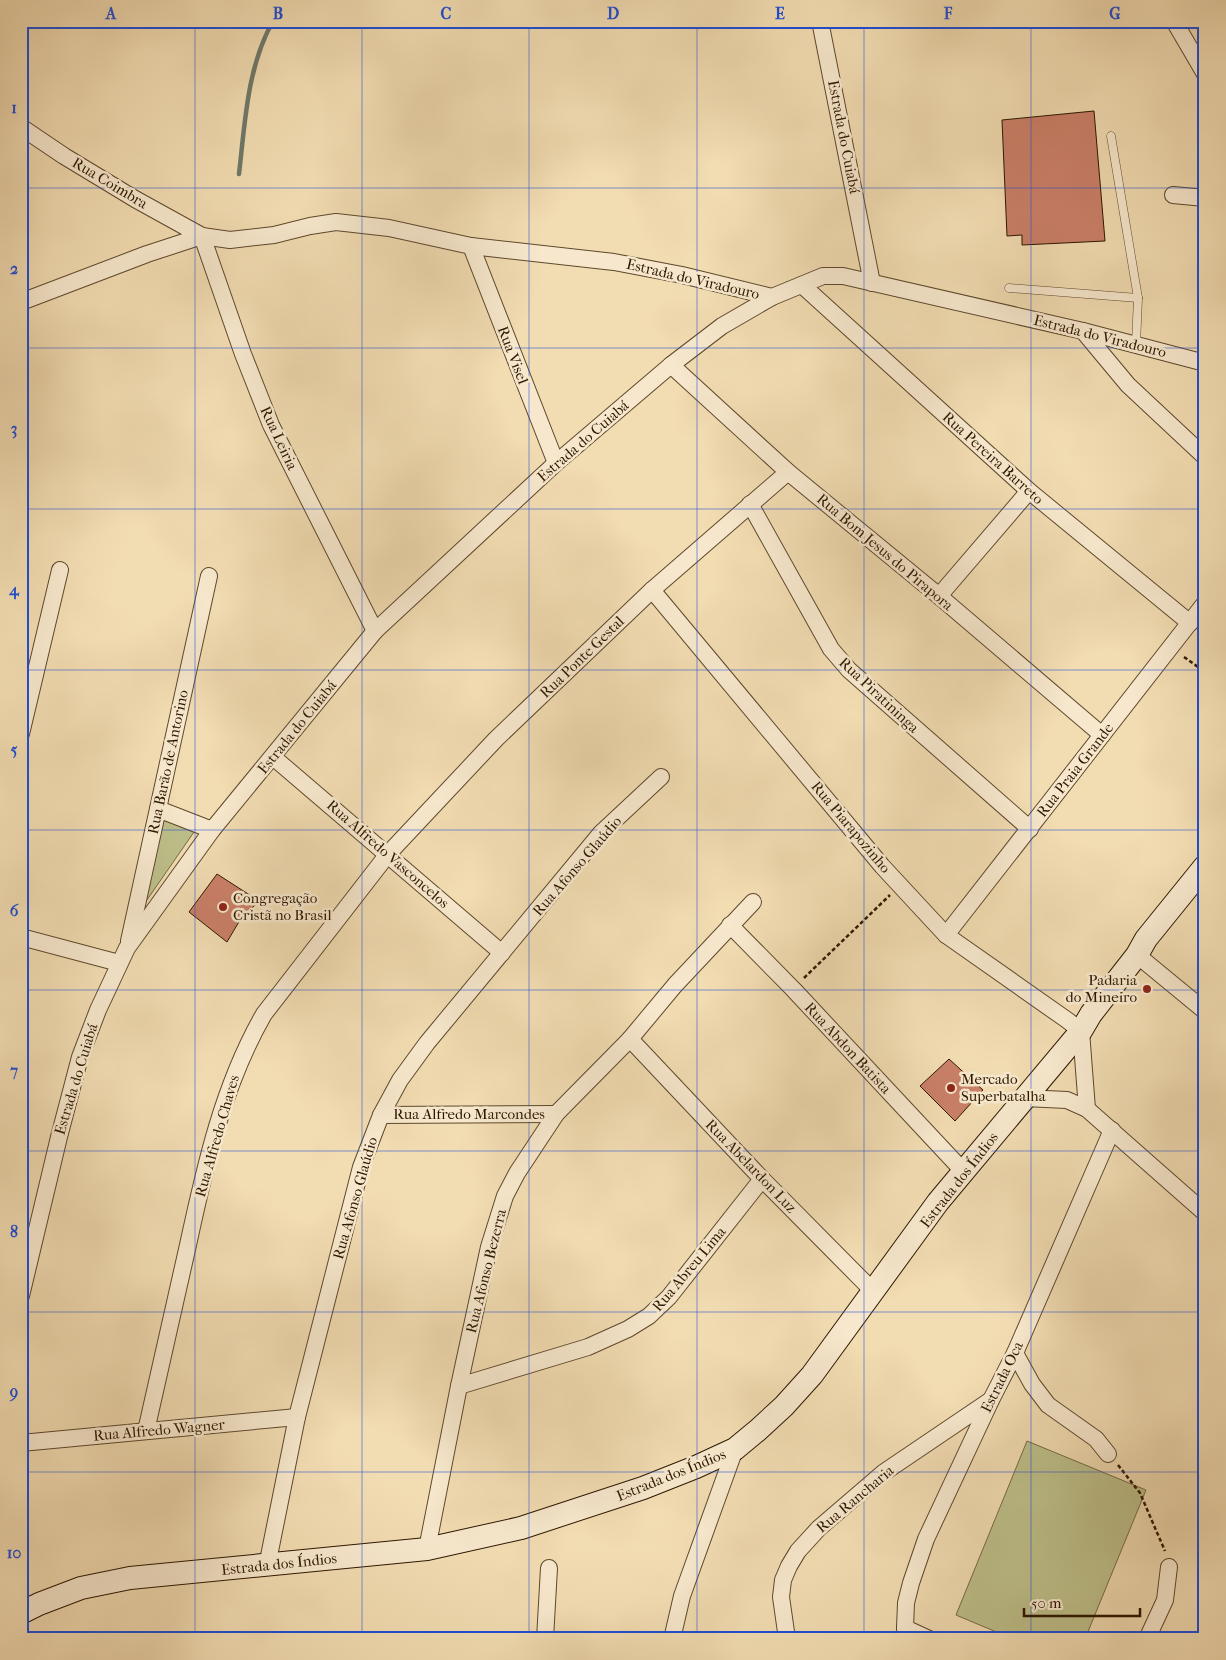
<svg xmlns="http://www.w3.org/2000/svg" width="1226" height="1660" font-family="'IM FELL French Canon',serif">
  <rect width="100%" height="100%" fill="#f2dcb2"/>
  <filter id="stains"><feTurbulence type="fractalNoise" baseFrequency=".004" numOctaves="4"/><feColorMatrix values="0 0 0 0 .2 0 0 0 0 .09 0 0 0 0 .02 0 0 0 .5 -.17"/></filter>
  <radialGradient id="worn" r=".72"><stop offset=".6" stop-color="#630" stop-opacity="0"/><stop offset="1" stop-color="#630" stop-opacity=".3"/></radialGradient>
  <g fill="#bdbf8a" stroke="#756b45">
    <path d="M160 818 194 832 140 910Z"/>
    <path d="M1027 1441 1146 1490 1085 1639H1013L956 1615Z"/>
  </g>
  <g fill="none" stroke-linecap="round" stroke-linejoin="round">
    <path stroke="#6f796a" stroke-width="4.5" d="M239 174C245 123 247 67 273 21"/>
  </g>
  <g fill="#ca8069" stroke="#2d1700">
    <path d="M1094 111 1105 241 1022 245V235L1007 236 1002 120Z"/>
    <path d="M217 874 259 901 240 920 227 942 189 912Z"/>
    <path d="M949 1059 983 1090 955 1121 920 1086Z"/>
  </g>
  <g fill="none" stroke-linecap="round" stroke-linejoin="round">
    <g stroke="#5e482c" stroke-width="9">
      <g id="lane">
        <path d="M1111 136 1138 298"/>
        <path d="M1009 288 1138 298 1136 344"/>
      </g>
    </g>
    <g stroke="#5e482c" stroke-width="18">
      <g id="street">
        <path d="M820 21 872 283"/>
        <path d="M1174 21 1205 74"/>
        <path d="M21 23 22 21"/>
        <path d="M21 127 64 156 135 199 202 236 230 240 274 235 310 226 336 222 389 228 471 246 614 262 682 275 772 297"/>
        <path d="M1173 195 1205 198"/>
        <path d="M202 236 243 354 271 425 375 631"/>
        <path d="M471 246 556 463"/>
        <path d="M802 285 1029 491 1190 623"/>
        <path d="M21 302 147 254 202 236"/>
        <path d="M1083 331 1128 385 1205 457"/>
        <path d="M671 365 788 472 939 596 1102 735"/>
        <path d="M750 504 831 649 849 670 1030 829"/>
        <path d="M652 590 882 866 946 935 1067 1020 1081 1031 1087 1109"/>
        <path d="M939 596 1029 491"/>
        <path d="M21 734 60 570"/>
        <path d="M273 757 502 953"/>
        <path d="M158 809 212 830"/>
        <path d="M730 925 793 989 964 1172"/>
        <path d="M946 935 1205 603"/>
        <path d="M21 937 119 963"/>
        <path d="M129 941 209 576"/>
        <path d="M1137 955 1205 1011"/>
        <path d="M630 1039 762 1179 873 1291"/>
        <path d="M1024 1098 1067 1100 1087 1109 1205 1213"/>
        <path d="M381 1115 556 1114"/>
        <path d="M21 1296 59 1137 80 1057 98 1010 127 948 212 830 375 631 556 463 671 365 722 326 772 297 823 276H843L1083 331 1205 363"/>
        <path d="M1015 1353 1032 1384 1048 1405 1096 1439 1108 1454"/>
        <path d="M459 1386 588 1347 628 1329 649 1316 669 1297 762 1179"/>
        <path d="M146 1431C160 1369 174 1307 188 1245 205 1166 223 1085 264 1014L388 854 496 739 652 590 788 472"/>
        <path d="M21 1443 297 1417"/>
        <path d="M427 1549 459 1386 489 1247 505 1196 517 1173 556 1114 630 1039 675 985 753 902"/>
        <path d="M267 1566 297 1417 361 1167 381 1115 400 1080 427 1043 601 833 661 777"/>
        <path d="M905 1628 929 1639"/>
        <path d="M545 1639 549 1568"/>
        <path d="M672 1639 682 1596 735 1449"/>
        <path d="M787 1639 781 1597 783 1580 789 1566 798 1551 819 1528 883 1473 991 1400"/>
        <path d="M907 1639 905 1628 906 1603 911 1583 926 1539 991 1400 1015 1353 1112 1130"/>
        <path d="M1147 1639 1165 1600 1169 1567"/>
      </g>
    </g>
    <g stroke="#2d1700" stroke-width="24">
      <path id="secondary" d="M21 1613 39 1604 81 1588 130 1578 427 1549 521 1528 643 1488 696 1467 735 1449 758 1430 784 1406 812 1375 938 1202 1081 1031 1091 1014 1137 955 1146 939 1205 866"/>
    </g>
    <g stroke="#2d1700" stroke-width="2.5" stroke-dasharray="4 2.5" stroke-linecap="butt">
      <path d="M1184 657 1205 672"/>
      <path d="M804 978 890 895"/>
      <path d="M1118 1465 1140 1493 1165 1551"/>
    </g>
    <use href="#lane" stroke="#f7e8cd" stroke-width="8"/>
    <use href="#street" stroke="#f7e8cd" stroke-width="16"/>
    <use href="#secondary" stroke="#f7e8cd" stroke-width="22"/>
  </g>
  <path fill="none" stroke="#1d4ed8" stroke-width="1" stroke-opacity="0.55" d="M195 21V1639M362 21V1639M529 21V1639M697 21V1639M864 21V1639M1031 21V1639M21 188H1205M21 348H1205M21 509H1205M21 670H1205M21 830H1205M21 990H1205M21 1151H1205M21 1312H1205M21 1472H1205"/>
  <g fill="#8f2418" stroke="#f7e8cd" stroke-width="2">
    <circle cx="223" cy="907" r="5"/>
    <circle cx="1147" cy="989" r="5"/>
    <circle cx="951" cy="1088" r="5"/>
  </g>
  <g text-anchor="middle" stroke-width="5" stroke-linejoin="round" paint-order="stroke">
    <g font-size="15" fill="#2d1700" stroke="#f7e8cd">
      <text transform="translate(844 137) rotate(79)" y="5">Estrada do Cuiabá</text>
      <text transform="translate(110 183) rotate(31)" y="5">Rua Coimbra</text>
      <text transform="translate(693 279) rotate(13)" y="5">Estrada do Viradouro</text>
      <text transform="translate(1100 336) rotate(14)" y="5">Estrada do Viradouro</text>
      <text transform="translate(513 355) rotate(69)" y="5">Rua Visel</text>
      <text transform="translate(279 438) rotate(65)" y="5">Rua Leiria</text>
      <text transform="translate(583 441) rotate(-41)" y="5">Estrada do Cuiabá</text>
      <text transform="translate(993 458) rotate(42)" y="5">Rua Pereira Barreto</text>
      <text transform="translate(885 552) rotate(40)" y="5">Rua Bom Jesus do Pirapora</text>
      <text transform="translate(582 657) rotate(-44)" y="5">Rua Ponte Gestal</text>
      <text transform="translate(879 695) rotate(43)" y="5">Rua Piratininga</text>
      <text transform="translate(297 727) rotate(-51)" y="5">Estrada do Cuiabá</text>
      <text transform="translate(168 762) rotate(-78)" y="5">Rua Barão de Antorino</text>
      <text transform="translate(1075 770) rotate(-52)" y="5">Rua Praia Grande</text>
      <text transform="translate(851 827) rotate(50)" y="5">Rua Piarapozinho</text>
      <text transform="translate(388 854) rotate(41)" y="5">Rua Alfredo Vasconcelos</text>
      <text transform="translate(577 866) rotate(-49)" y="5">Rua Afonso Glaúdio</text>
      <text transform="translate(848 1048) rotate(47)" y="5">Rua Abdon Batista</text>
      <text transform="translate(76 1079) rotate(-73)" y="5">Estrada do Cuiabá</text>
      <text x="469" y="1119">Rua Alfredo Marcondes</text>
      <text transform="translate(217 1136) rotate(-74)" y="5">Rua Alfredo Chaves</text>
      <text transform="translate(751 1166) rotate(46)" y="5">Rua Abelardon Luz</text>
      <text transform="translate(959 1180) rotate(-52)" y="5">Estrada dos Índios</text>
      <text transform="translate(355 1198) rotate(-74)" y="5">Rua Afonso Glaúdio</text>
      <text transform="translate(689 1269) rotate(-50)" y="5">Rua Abreu Lima</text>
      <text transform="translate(486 1271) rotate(-76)" y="5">Rua Afonso Bezerra</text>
      <text transform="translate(1002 1377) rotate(-64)" y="5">Estrada Oca</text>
      <text transform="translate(159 1430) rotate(-5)" y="5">Rua Alfredo Wagner</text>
      <text transform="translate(671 1475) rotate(-22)" y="5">Estrada dos Índios</text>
      <text transform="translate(855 1499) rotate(-40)" y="5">Rua Rancharia</text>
      <text transform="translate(279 1564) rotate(-6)" y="5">Estrada dos Índios</text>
    </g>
    <g font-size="15" fill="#2d1700" stroke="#f7e8cd" text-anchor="start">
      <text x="233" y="903">Congregação<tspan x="233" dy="17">Cristã no Brasil</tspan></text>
      <text x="1137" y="985" text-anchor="end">Padaria<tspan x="1137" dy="17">do Mineiro</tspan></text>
      <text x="961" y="1084">Mercado<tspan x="961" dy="17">Superbatalha</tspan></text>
    </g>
  </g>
  <rect width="1226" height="1660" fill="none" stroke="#f2dcb2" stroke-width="55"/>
  <path d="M1024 1608v8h116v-8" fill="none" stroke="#2d1700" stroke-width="2.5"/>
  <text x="1031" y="1608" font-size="15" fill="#2d1700" stroke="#f7e8cd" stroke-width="4" paint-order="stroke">50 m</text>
  <rect x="28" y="28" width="1170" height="1604" fill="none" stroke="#1d4ed8" stroke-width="2"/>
  <g font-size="16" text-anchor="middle" font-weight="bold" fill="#1d4ed8">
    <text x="111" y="19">A</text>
    <text x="278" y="19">B</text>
    <text x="446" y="19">C</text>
    <text x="613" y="19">D</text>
    <text x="780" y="19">E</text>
    <text x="948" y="19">F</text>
    <text x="1115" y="19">G</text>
    <text x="14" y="113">1</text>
    <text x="14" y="274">2</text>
    <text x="14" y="434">3</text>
    <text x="14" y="595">4</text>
    <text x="14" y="755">5</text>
    <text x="14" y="916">6</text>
    <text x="14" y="1076">7</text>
    <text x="14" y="1237">8</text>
    <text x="14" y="1397">9</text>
    <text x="14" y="1558">10</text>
  </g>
  <rect width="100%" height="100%" filter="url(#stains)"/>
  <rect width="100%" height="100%" fill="url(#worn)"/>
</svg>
